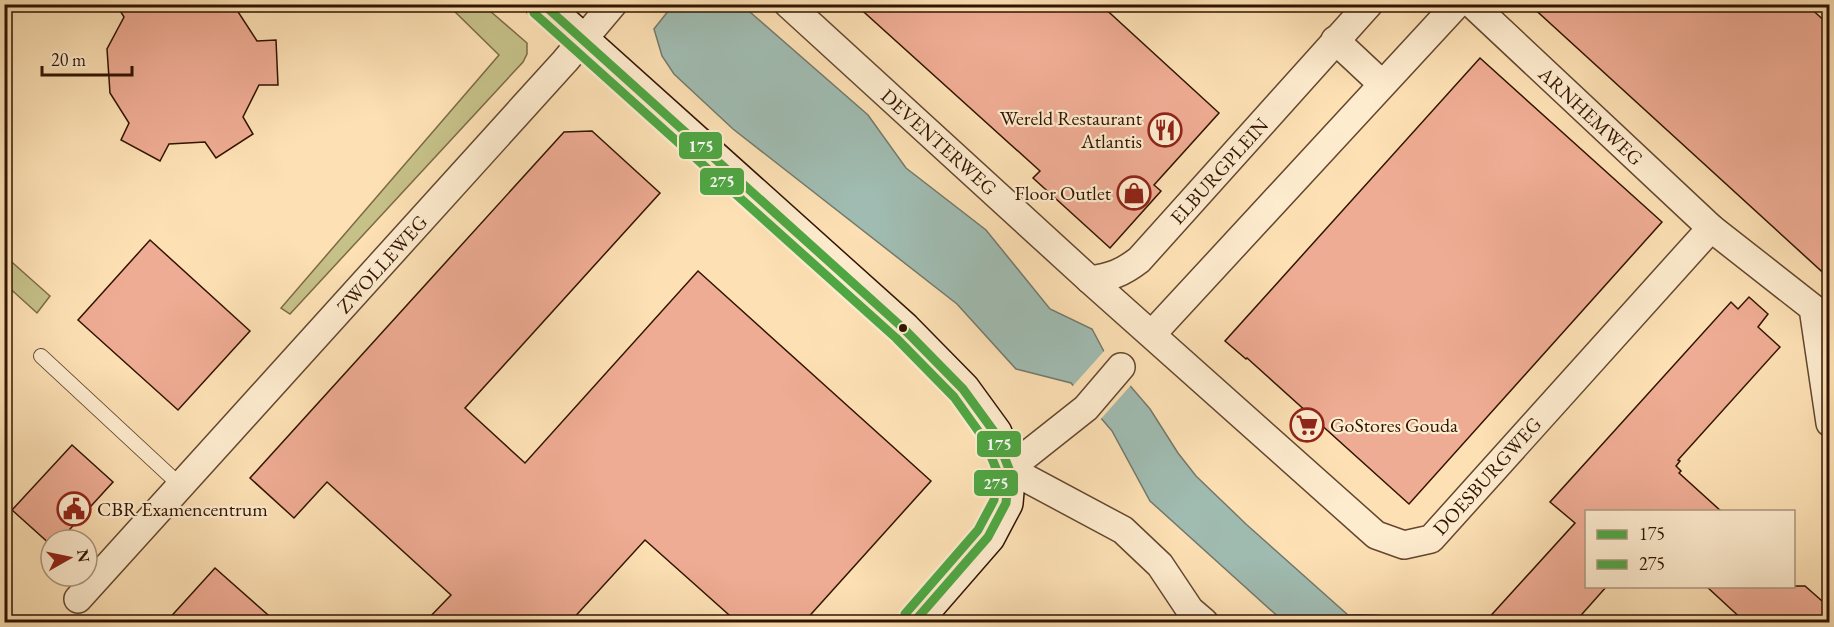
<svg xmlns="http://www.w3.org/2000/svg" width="1834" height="627" font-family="'EB Garamond',serif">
  <rect width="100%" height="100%" fill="#fde1b5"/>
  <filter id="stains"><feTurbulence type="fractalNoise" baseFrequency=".00333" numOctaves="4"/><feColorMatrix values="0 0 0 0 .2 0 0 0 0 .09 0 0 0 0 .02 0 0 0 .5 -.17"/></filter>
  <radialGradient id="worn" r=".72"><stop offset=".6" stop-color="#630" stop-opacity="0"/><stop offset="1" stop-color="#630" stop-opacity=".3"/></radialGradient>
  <g fill="#c6c189" stroke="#7c6a45" stroke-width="1.5">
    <path d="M448 5H483L527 43V54L523 62 290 314 281 308 499 55Z"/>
    <path d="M5 256 50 296 37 313 5 284Z"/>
  </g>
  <path fill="#a0bcb2" stroke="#74796b" stroke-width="1.5" d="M743 6 868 115 906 168 986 230 1050 309 1092 329 1115 372 1126 381 1150 409 1178 453 1196 476 1247 525 1348 615C1370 614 1388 615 1409 622H1284L1150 501 1112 431 1071 383 1016 369 957 304 733 129 674 74 662 56 654 29 669 10Z"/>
  <path fill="#fde1b5" d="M1105 350 1118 370 1132 384 1100 420 1071 388Z"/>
  <g fill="#efac94" stroke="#311401" stroke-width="1.5">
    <path d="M116 4H233L257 41 276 40 278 85H259L243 117 253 134 216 158 205 142 169 144 160 161 121 140 129 123 110 93 107 49 124 17Z"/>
    <path d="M855 4H1100L1219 113 1154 185 1161 191 1110 248 1033 178 1040 171Z"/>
    <path d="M1529 4H1806L1830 26V279Z"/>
    <path d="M1480 58 1662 222 1409 504 1247 358 1246 359 1225 341Z"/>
    <path d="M592 131 660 193 465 408 525 463 698 271 931 481 804 622H737L645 540 570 622H425L451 595 327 482 294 518 250 478 564 132Z"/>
    <path d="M150 240 250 331 178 410 78 320Z"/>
    <path d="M1749 297 1768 314 1758 327 1780 347 1678 460 1680 461 1676 466 1681 471 1679 473 1722 512H1587V586H1607L1575 622H1485L1575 523 1550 502 1731 302 1738 309Z"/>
    <path d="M72 445 113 482 60 540H51V545L12 510Z"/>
    <path d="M215 568 276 622H166Z"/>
    <path d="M1706 586H1805L1830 608V622H1745Z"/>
  </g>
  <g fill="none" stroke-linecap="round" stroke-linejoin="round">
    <g stroke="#64472e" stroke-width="16">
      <path id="lane" d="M41 356 181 486"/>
    </g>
    <g stroke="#64472e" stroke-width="30">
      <g id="street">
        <path d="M788 4 1090 280 1376 535 1404 545 1431 539 1711 228 1813 308 1830 423"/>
        <path d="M1472 4 1711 228"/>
        <path d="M1335 40 1382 84"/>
        <path d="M1090 280C1111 277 1122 273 1139 260L1369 4"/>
        <path d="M1152 334 1457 4"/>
        <path d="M1121 367 1086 408 1009 469 1123 530 1160 565 1190 610 1204 622"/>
        <path d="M78 599 565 61 613 4"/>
      </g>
    </g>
    <g stroke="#311401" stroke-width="36">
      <path id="secondary" d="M542 4 904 329 963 389 995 433 1009 469 1006 503 988 537 914 622"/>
    </g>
    <use href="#lane" stroke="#feeccf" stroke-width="14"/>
    <use href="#street" stroke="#feeccf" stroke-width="27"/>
    <use href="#secondary" stroke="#feeccf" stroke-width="33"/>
    <g stroke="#feeccf" stroke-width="14">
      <path id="bus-1" d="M543 4 904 329 963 389 995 433 1009 469 1006 503 988 537 914 622"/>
    </g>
    <g stroke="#feeccf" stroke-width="14">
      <path id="bus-2" d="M534 13 896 338 954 397 984 439 997 471 994 500 978 530 905 614"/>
    </g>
    <use href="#bus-1" stroke="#4ea743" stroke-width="9"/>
    <use href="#bus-2" stroke="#4ea743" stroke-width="9"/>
  </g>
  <defs>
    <g id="restaurant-ring" transform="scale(1.725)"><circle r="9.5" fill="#feeccf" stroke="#8f2418" stroke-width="1.5"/><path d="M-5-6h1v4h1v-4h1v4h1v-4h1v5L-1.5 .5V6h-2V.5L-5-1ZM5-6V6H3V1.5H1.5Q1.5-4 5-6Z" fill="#8f2418"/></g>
    <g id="shop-ring" transform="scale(1.725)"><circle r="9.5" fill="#feeccf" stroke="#8f2418" stroke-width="1.5"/><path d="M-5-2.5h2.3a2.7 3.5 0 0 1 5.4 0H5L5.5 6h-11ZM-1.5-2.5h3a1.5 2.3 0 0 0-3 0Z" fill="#8f2418"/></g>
    <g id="supermarket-ring" transform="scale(1.725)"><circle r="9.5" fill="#feeccf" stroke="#8f2418" stroke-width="1.5"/><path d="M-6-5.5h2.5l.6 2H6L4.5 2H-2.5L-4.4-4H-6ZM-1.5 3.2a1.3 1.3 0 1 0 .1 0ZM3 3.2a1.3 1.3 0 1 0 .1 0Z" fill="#8f2418"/></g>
    <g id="civic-ring" transform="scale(1.725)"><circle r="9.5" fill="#feeccf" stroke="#8f2418" stroke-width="1.5"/><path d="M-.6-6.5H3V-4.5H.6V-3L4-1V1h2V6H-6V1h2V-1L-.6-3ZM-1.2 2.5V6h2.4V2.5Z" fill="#8f2418"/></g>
  </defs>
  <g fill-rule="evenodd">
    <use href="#restaurant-ring" x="1165" y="130"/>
    <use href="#shop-ring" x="1134" y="193"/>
    <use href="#supermarket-ring" x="1307" y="425"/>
    <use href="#civic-ring" x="74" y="509"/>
  </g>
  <circle fill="#311401" stroke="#feeccf" stroke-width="2" cx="903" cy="328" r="5"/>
  <g text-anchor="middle" stroke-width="4.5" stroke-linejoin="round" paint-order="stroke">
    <g font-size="20" fill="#311401" stroke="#feeccf">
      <text transform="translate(1591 116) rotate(43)" y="7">ARNHEMWEG</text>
      <text transform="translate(939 142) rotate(42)" y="7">DEVENTERWEG</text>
      <text transform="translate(1219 171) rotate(-48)" y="7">ELBURGPLEIN</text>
      <text transform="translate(382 264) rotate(-48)" y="7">ZWOLLEWEG</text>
      <text transform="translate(1487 476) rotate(-48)" y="7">DOESBURGWEG</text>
    </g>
    <g font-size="20" fill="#311401" stroke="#feeccf" text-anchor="end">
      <text x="1142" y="125">Wereld Restaurant<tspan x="1142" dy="23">Atlantis</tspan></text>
      <text x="1111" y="200">Floor Outlet</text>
      <text x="1330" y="432" text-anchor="start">GoStores Gouda</text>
      <text x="97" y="516" text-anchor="start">CBR Examencentrum</text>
    </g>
  </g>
  <g stroke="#feeccf" stroke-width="2">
    <rect x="678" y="131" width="45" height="29" rx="6" fill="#4ea743"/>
    <rect x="699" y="167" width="46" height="29" rx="6" fill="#4ea743"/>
    <rect x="976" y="430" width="46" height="28" rx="6" fill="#4ea743"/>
    <rect x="973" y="469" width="46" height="28" rx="6" fill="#4ea743"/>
  </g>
  <g font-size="16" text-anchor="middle" font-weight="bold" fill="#fff">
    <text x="701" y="152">175</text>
    <text x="722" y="187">275</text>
    <text x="999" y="450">175</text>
    <text x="996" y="489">275</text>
  </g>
  <rect width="1834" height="627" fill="none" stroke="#fde1b5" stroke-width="24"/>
  <rect x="6" y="6" width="1822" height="615" fill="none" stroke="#311401" stroke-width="3"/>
  <rect x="12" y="12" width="1810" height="603" fill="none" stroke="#311401" stroke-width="1.5"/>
  <rect x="1585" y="510" width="210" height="78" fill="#feeccf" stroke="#ac967d" stroke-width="1.5"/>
  <rect x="1597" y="530" width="30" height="9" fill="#4ea743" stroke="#ac967d" stroke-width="1.5"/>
  <text x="1639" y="540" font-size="18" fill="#311401">175</text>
  <rect x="1597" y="560" width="30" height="9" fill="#4ea743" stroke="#ac967d" stroke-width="1.5"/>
  <text x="1639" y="570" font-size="18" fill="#311401">275</text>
  <g transform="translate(69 558) rotate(81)"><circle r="28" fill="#feeccf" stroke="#ac967d" stroke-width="1.5"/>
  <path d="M0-4.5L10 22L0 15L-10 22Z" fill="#8f2418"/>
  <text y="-9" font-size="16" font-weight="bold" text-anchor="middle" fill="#311401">N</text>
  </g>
  <path d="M42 66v9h90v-9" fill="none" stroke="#311401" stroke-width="3"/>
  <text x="51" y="66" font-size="18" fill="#311401" stroke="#feeccf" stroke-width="4.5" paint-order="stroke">20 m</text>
  <rect width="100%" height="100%" filter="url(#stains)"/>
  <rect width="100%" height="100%" fill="url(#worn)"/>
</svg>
